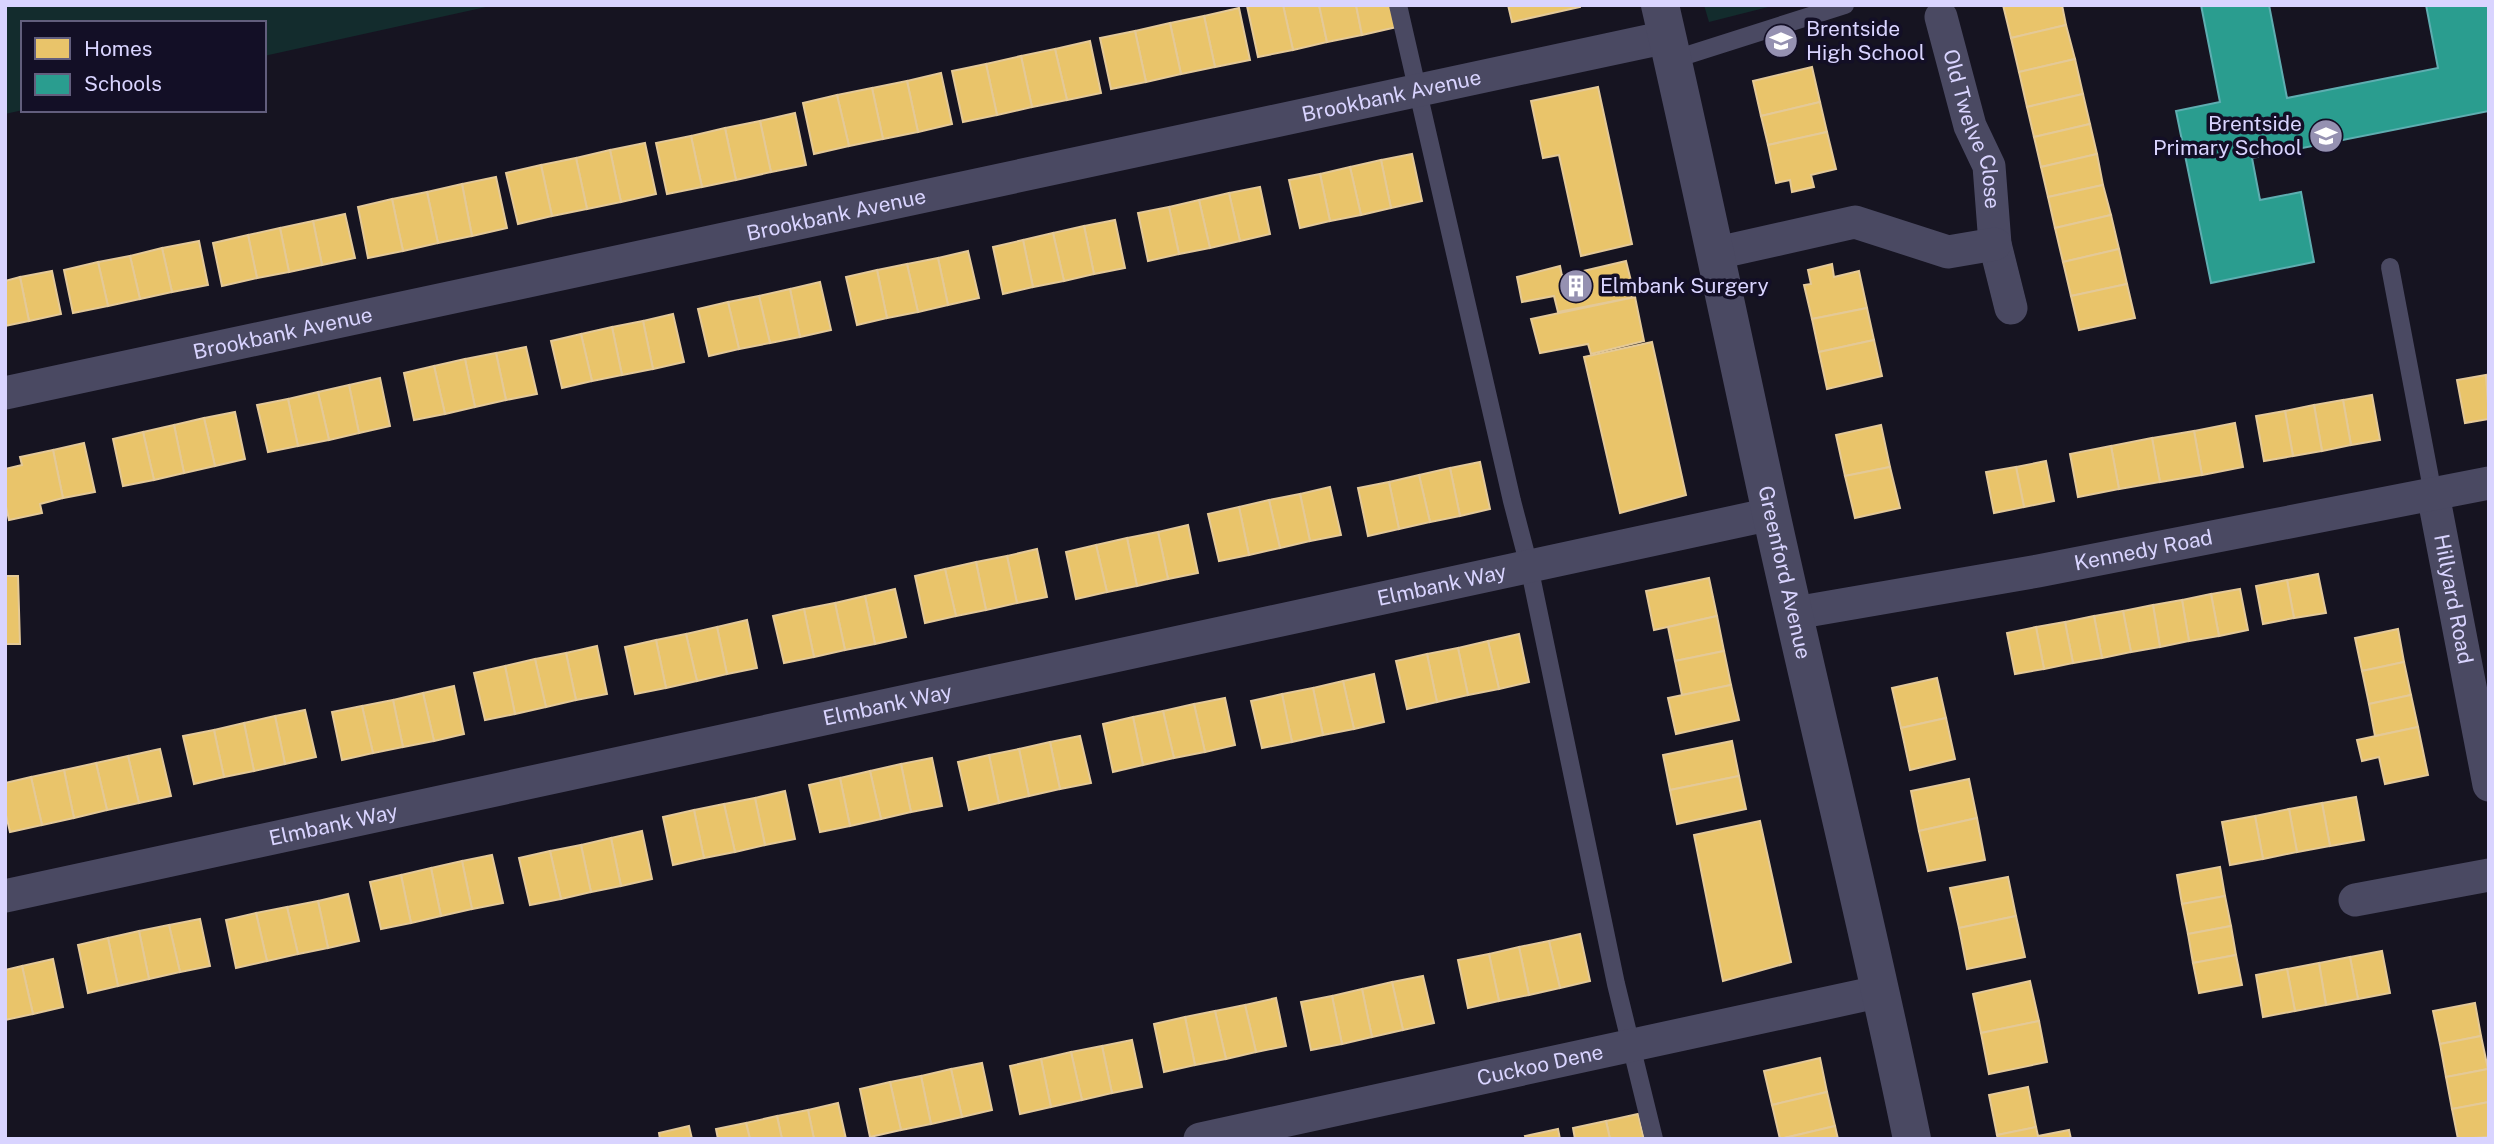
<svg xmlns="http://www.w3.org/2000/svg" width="2494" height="1144" font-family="'Public Sans',sans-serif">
  <rect width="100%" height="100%" fill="#161421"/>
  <g fill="#132c2d">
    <path d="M5 5H495L264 56V23H23V110L5 114Z"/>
    <path d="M1704 5H1776L1709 22Z"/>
  </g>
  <g fill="#e9c46a" stroke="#e4c997" stroke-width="2">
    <path d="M1283 5H1319L1327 42 1293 50Z"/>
    <path d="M1283 5 1293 50 1258 57 1247 6Z"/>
    <path d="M1319 5H1356L1362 35 1327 42Z"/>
    <path d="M1356 5H1392L1397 27 1362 35Z"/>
    <path d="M1508 5H1580V7L1512 22Z"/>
    <path d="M2003 5H2062L2066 25 2011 38Z"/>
    <path d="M1239 8 1250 60 1215 67 1204 16Z"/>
    <path d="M1204 16 1215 67 1181 74 1170 23Z"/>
    <path d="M1170 23 1181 74 1146 82 1135 31Z"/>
    <path d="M2066 25 2075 59 2019 72 2011 38Z"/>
    <path d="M1135 31 1146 82 1111 89 1100 38Z"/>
    <path d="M1090 41 1101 93 1067 100 1055 49Z"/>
    <path d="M1055 49 1067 100 1032 107 1021 56Z"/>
    <path d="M1021 56 1032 107 997 115 986 64Z"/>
    <path d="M2075 59 2083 94 2027 107 2019 72Z"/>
    <path d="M986 64 997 115 963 122 952 71Z"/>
    <path d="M1812 67 1820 102 1761 116 1753 81Z"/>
    <path d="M941 73 952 124 918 132 907 81Z"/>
    <path d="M907 81 918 132 883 139 872 88Z"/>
    <path d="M1598 87 1632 244 1581 256 1559 155 1543 158 1531 101Z"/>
    <path d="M872 88 883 139 849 146 837 95Z"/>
    <path d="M2083 94 2090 124 2034 137 2027 107Z"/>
    <path d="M837 95 849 146 814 154 803 103Z"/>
    <path d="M1820 102 1827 132 1768 145 1761 116Z"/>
    <path d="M795 113 806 165 771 172 760 121Z"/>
    <path d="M760 121 771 172 736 180 725 128Z"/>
    <path d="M2090 124 2097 154 2041 167 2034 137Z"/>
    <path d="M725 128 736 180 702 187 691 136Z"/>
    <path d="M1827 132 1836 169 1811 175 1814 187 1792 192 1790 180 1776 183 1768 145Z"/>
    <path d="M691 136 702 187 667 194 656 143Z"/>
    <path d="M645 143 656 194 621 202 610 150Z"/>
    <path d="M610 150 621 202 587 209 576 158Z"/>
    <path d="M1412 154 1422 201 1391 208 1381 160Z"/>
    <path d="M2097 154 2103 185 2048 197 2041 167Z"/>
    <path d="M576 158 587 209 552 216 541 165Z"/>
    <path d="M1381 160 1391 208 1361 215 1350 167Z"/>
    <path d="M541 165 552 216 518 224 506 173Z"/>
    <path d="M1350 167 1361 215 1330 221 1320 174Z"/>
    <path d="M1320 174 1330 221 1300 228 1289 180Z"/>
    <path d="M496 177 507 228 472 236 462 184Z"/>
    <path d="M462 184 472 236 438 243 427 192Z"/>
    <path d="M2103 185 2111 215 2055 228 2048 197Z"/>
    <path d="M1260 187 1270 234 1240 241 1229 193Z"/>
    <path d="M427 192 438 243 403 251 392 199Z"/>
    <path d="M1229 193 1240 241 1210 248 1199 200Z"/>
    <path d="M392 199 403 251 368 258 358 207Z"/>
    <path d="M1199 200 1210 248 1179 254 1169 207Z"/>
    <path d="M1169 207 1179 254 1148 261 1138 213Z"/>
    <path d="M345 214 355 258 322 265 313 221Z"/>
    <path d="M2111 215 2119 249 2063 262 2055 228Z"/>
    <path d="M1115 220 1125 268 1094 274 1084 226Z"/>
    <path d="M313 221 322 265 289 272 280 228Z"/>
    <path d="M1084 226 1094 274 1064 281 1053 233Z"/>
    <path d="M280 228 289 272 257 278 248 235Z"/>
    <path d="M1053 233 1064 281 1033 287 1023 240Z"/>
    <path d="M248 235 257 278 222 286 213 243Z"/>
    <path d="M1023 240 1033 287 1003 294 993 247Z"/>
    <path d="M199 241 208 285 172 292 162 248Z"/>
    <path d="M162 248 172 292 140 299 130 256Z"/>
    <path d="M2119 249 2127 284 2071 296 2063 262Z"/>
    <path d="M968 251 979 298 948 305 938 258Z"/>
    <path d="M130 256 140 299 108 306 98 262Z"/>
    <path d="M938 258 948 305 918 312 907 264Z"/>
    <path d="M1626 261 1635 297 1558 312 1554 296 1522 302 1517 277 1560 266 1562 276Z"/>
    <path d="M98 262 108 306 73 313 64 270Z"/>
    <path d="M907 264 918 312 887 318 877 270Z"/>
    <path d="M1832 264 1834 277 1859 271 1867 308 1812 319 1804 285 1811 284 1808 270Z"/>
    <path d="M877 270 887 318 857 325 846 277Z"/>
    <path d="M52 271 61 314 29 321 20 277Z"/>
    <path d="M20 277 29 321 5 326V281Z"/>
    <path d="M820 282 831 330 800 337 790 289Z"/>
    <path d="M2127 284 2135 318 2079 330 2071 296Z"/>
    <path d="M790 289 800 337 770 343 759 296Z"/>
    <path d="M759 296 770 343 739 349 728 302Z"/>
    <path d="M1635 297 1644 341 1591 354 1588 344 1540 353 1531 319Z"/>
    <path d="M728 302 739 349 709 356 698 309Z"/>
    <path d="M1867 308 1874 340 1819 352 1812 319Z"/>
    <path d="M673 314 684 362 653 369 643 321Z"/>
    <path d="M643 321 653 369 622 375 612 327Z"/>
    <path d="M612 327 622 375 592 381 581 334Z"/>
    <path d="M581 334 592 381 562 388 551 341Z"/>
    <path d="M1874 340 1882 376 1827 389 1819 352Z"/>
    <path d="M1652 342 1686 495 1620 513 1584 357Z"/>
    <path d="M526 347 537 394 506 400 496 353Z"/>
    <path d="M496 353 506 400 475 407 465 359Z"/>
    <path d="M465 359 475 407 445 414 434 366Z"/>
    <path d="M434 366 445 414 414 420 404 373Z"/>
    <path d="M2486 375 2489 419 2465 423 2457 380Z"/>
    <path d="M380 378 390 426 359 433 349 385Z"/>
    <path d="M349 385 359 433 329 440 318 392Z"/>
    <path d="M318 392 329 440 298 446 288 399Z"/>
    <path d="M2372 395 2380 440 2351 445 2343 400Z"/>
    <path d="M288 399 298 446 268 452 257 405Z"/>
    <path d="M2343 400 2351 445 2322 451 2314 405Z"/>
    <path d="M2314 405 2322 451 2293 456 2285 411Z"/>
    <path d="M2285 411 2293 456 2264 461 2256 416Z"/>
    <path d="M235 412 245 459 215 466 204 418Z"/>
    <path d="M204 418 215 466 184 473 174 425Z"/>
    <path d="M2235 423 2243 467 2202 475 2194 431Z"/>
    <path d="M174 425 184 473 154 480 143 432Z"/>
    <path d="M1881 425 1890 467 1845 476 1836 435Z"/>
    <path d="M2194 431 2202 475 2160 482 2152 438Z"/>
    <path d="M143 432 154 480 123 486 113 439Z"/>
    <path d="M2152 438 2160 482 2119 489 2111 446Z"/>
    <path d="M84 443 95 492 63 498 53 450Z"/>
    <path d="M2111 446 2119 489 2078 497 2070 454Z"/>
    <path d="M53 450 63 498 40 504 42 513 9 520 5 502V469L22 465 20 457Z"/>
    <path d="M2046 461 2054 501 2024 507 2016 467Z"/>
    <path d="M1480 462 1490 509 1460 516 1450 468Z"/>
    <path d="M1890 467 1900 508 1855 518 1845 476Z"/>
    <path d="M2016 467 2024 507 1994 513 1986 472Z"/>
    <path d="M1450 468 1460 516 1430 522 1419 475Z"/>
    <path d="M1419 475 1430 522 1399 529 1389 482Z"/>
    <path d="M1389 482 1399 529 1368 536 1358 488Z"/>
    <path d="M1330 487 1341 535 1310 541 1300 494Z"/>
    <path d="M1300 494 1310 541 1280 548 1269 500Z"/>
    <path d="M1269 500 1280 548 1249 555 1239 507Z"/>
    <path d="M1239 507 1249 555 1219 561 1208 514Z"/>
    <path d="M1188 525 1198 573 1168 579 1158 532Z"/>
    <path d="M1158 532 1168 579 1137 586 1127 538Z"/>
    <path d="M1127 538 1137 586 1107 592 1096 545Z"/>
    <path d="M1096 545 1107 592 1076 599 1066 552Z"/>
    <path d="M1037 549 1047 597 1017 603 1007 556Z"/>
    <path d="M1007 556 1017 603 986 610 976 562Z"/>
    <path d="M976 562 986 610 956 616 945 569Z"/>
    <path d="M945 569 956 616 925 623 915 576Z"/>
    <path d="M2318 574 2326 613 2294 618 2287 580Z"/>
    <path d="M5 576H18L20 644H5Z"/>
    <path d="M1709 578 1717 616 1654 630 1646 591Z"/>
    <path d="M2287 580 2294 618 2263 624 2256 586Z"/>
    <path d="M895 589 906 637 875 644 865 596Z"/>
    <path d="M2240 589 2248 630 2219 636 2211 594Z"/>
    <path d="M2211 594 2219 636 2189 641 2182 600Z"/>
    <path d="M865 596 875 644 845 650 835 603Z"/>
    <path d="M2182 600 2189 641 2160 647 2153 605Z"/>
    <path d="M835 603 845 650 814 657 804 609Z"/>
    <path d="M2153 605 2160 647 2131 652 2123 611Z"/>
    <path d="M804 609 814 657 784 663 773 616Z"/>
    <path d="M2123 611 2131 652 2102 658 2094 616Z"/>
    <path d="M1717 616 1724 651 1675 661 1668 627Z"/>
    <path d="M2094 616 2102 658 2073 663 2065 622Z"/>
    <path d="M747 620 757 668 727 674 717 627Z"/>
    <path d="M2065 622 2073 663 2044 669 2036 627Z"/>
    <path d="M717 627 727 674 697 681 686 634Z"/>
    <path d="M2036 627 2044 669 2015 674 2007 633Z"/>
    <path d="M2398 629 2404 662 2362 671 2355 638Z"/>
    <path d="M686 634 697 681 666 688 656 640Z"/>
    <path d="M1519 634 1529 682 1499 689 1488 641Z"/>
    <path d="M656 640 666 688 635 694 625 647Z"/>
    <path d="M1488 641 1499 689 1468 695 1458 648Z"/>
    <path d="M597 646 607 694 576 700 566 653Z"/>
    <path d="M1458 648 1468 695 1437 702 1427 654Z"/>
    <path d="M1724 651 1731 685 1682 695 1675 661Z"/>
    <path d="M566 653 576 700 546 707 535 659Z"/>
    <path d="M1427 654 1437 702 1407 709 1396 661Z"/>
    <path d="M535 659 546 707 515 714 505 666Z"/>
    <path d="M2404 662 2411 695 2369 704 2362 671Z"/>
    <path d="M505 666 515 714 485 720 474 673Z"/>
    <path d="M1374 674 1384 722 1354 729 1343 681Z"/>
    <path d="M1937 678 1946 718 1901 728 1892 688Z"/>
    <path d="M1343 681 1354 729 1323 735 1313 688Z"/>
    <path d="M1731 685 1739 720 1676 734 1668 698Z"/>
    <path d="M454 686 464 734 434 741 423 693Z"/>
    <path d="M1313 688 1323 735 1292 742 1282 694Z"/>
    <path d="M423 693 434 741 403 747 393 700Z"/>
    <path d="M1282 694 1292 742 1262 748 1251 701Z"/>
    <path d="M2411 695 2418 727 2375 736 2369 704Z"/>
    <path d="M1225 698 1235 745 1205 752 1194 704Z"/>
    <path d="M393 700 403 747 373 753 362 706Z"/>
    <path d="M1194 704 1205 752 1174 758 1163 711Z"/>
    <path d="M362 706 373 753 342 760 332 712Z"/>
    <path d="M305 710 316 757 285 764 275 716Z"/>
    <path d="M1163 711 1174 758 1143 765 1133 717Z"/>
    <path d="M275 716 285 764 254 771 244 723Z"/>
    <path d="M1133 717 1143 765 1113 772 1103 724Z"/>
    <path d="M1946 718 1955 759 1910 770 1901 728Z"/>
    <path d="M244 723 254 771 224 777 214 730Z"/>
    <path d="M2418 727 2428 775 2385 784 2379 757 2362 761 2357 740Z"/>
    <path d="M214 730 224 777 194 784 183 736Z"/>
    <path d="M1080 736 1091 783 1060 789 1050 742Z"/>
    <path d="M1732 741 1739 776 1670 790 1663 755Z"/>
    <path d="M1050 742 1060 789 1029 796 1019 749Z"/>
    <path d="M160 749 171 796 139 803 128 756Z"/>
    <path d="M1019 749 1029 796 999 803 989 755Z"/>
    <path d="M989 755 999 803 969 810 958 762Z"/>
    <path d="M128 756 139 803 107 810 96 763Z"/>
    <path d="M932 758 942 806 911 812 901 764Z"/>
    <path d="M96 763 107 810 74 818 64 770Z"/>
    <path d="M901 764 911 812 881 819 870 771Z"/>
    <path d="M64 770 74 818 42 825 31 777Z"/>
    <path d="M870 771 881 819 850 826 840 778Z"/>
    <path d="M1739 776 1746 809 1677 824 1670 790Z"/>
    <path d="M31 777 42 825 10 832 5 811V783Z"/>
    <path d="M840 778 850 826 820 832 809 785Z"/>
    <path d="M1969 779 1977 818 1919 831 1911 791Z"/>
    <path d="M785 791 795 839 765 845 755 798Z"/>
    <path d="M2356 797 2364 840 2330 846 2322 803Z"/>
    <path d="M755 798 765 845 735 852 724 804Z"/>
    <path d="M2322 803 2330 846 2297 852 2289 809Z"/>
    <path d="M724 804 735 852 704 858 694 810Z"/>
    <path d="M2289 809 2297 852 2263 859 2255 816Z"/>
    <path d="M694 810 704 858 673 865 663 817Z"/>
    <path d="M2255 816 2263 859 2230 865 2222 822Z"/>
    <path d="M1977 818 1985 860 1928 871 1919 831Z"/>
    <path d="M1760 821 1791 962 1723 981 1694 835Z"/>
    <path d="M642 831 652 879 621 886 611 838Z"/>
    <path d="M611 838 621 886 591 892 581 845Z"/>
    <path d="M581 845 591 892 561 899 550 851Z"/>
    <path d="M550 851 561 899 530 905 519 858Z"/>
    <path d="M492 855 503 903 472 909 462 861Z"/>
    <path d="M462 861 472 909 441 916 431 868Z"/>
    <path d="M2220 867 2225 896 2182 904 2177 875Z"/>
    <path d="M431 868 441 916 411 923 401 875Z"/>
    <path d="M401 875 411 923 381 929 370 882Z"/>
    <path d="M2008 877 2016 916 1959 928 1950 888Z"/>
    <path d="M348 894 359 941 328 948 318 901Z"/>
    <path d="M2225 896 2231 926 2188 934 2182 904Z"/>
    <path d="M318 901 328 948 298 954 287 907Z"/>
    <path d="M287 907 298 954 267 961 256 913Z"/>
    <path d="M256 913 267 961 236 968 226 920Z"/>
    <path d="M2016 916 2025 957 1967 969 1959 928Z"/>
    <path d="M200 919 210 966 180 972 169 925Z"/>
    <path d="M169 925 180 972 149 979 139 931Z"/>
    <path d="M2231 926 2236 955 2193 963 2188 934Z"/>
    <path d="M139 931 149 979 118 986 108 938Z"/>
    <path d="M1580 934 1590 981 1560 988 1549 941Z"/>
    <path d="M108 938 118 986 88 993 78 945Z"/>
    <path d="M1549 941 1560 988 1529 995 1519 947Z"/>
    <path d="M1519 947 1529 995 1499 1001 1489 954Z"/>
    <path d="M2382 951 2390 993 2358 999 2350 957Z"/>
    <path d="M1489 954 1499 1001 1468 1008 1458 960Z"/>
    <path d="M2236 955 2242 985 2199 993 2193 963Z"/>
    <path d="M2350 957 2358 999 2326 1005 2319 963Z"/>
    <path d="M53 959 63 1007 33 1014 22 966Z"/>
    <path d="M2319 963 2326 1005 2295 1011 2287 969Z"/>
    <path d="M22 966 33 1014 5 1020V970Z"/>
    <path d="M2287 969 2295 1011 2263 1017 2256 975Z"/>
    <path d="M1423 976 1434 1023 1403 1030 1392 982Z"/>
    <path d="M2030 981 2039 1021 1981 1033 1973 994Z"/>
    <path d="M1392 982 1403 1030 1372 1037 1362 989Z"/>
    <path d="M1362 989 1372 1037 1342 1044 1332 996Z"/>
    <path d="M1332 996 1342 1044 1311 1050 1301 1002Z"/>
    <path d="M1276 998 1286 1046 1256 1052 1245 1005Z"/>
    <path d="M2475 1003 2481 1036 2440 1044 2433 1011Z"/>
    <path d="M1245 1005 1256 1052 1226 1059 1215 1011Z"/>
    <path d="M1215 1011 1226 1059 1195 1065 1185 1017Z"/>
    <path d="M1185 1017 1195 1065 1164 1072 1154 1024Z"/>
    <path d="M2039 1021 2047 1062 1989 1074 1981 1033Z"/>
    <path d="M2481 1036 2488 1069 2446 1077 2440 1044Z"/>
    <path d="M1132 1040 1142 1087 1112 1093 1102 1046Z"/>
    <path d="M1102 1046 1112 1093 1082 1100 1071 1052Z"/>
    <path d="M1071 1052 1082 1100 1051 1107 1041 1059Z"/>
    <path d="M1820 1058 1827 1092 1772 1105 1764 1071Z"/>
    <path d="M1041 1059 1051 1107 1020 1114 1010 1066Z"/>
    <path d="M982 1063 992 1110 962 1117 951 1069Z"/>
    <path d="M951 1069 962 1117 931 1124 921 1076Z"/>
    <path d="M2488 1069 2489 1102 2452 1109 2446 1077Z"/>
    <path d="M921 1076 931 1124 901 1130 890 1082Z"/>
    <path d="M890 1082 901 1130 870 1137 860 1089Z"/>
    <path d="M2028 1087 2036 1127 1997 1135 1989 1095Z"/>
    <path d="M1827 1092 1835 1126 1780 1139 1772 1105Z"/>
    <path d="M2489 1102V1137L2458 1139 2452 1109Z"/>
    <path d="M838 1103 846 1139H814L808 1110Z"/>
    <path d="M808 1110 814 1139H782L777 1116Z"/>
    <path d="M1638 1114 1644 1139H1610L1606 1121Z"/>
    <path d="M777 1116 782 1139H750L746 1123Z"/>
    <path d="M1606 1121 1610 1139H1575L1573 1128Z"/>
    <path d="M746 1123 750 1139H718L716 1129Z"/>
    <path d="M689 1126 692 1139H660L659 1133Z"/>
    <path d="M1835 1126 1838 1139H1780Z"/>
    <path d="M2036 1127 2038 1136 2069 1130 2071 1139H1998L1997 1135Z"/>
    <path d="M1558 1129 1560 1139H1526L1525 1136Z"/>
  </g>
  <path fill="#2a9d8f" stroke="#5eaeb1" stroke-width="2" d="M2201 5H2269L2287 98 2438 68 2426 5H2489V111L2252 158 2260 200 2301 192 2314 262 2211 283 2176 111 2220 102Z"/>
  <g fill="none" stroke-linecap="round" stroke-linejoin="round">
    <g stroke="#4a4962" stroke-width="18">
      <path d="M1398 5 1512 501 1529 566 1616 984 1654 1139"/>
      <path d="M1672 60 1845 5"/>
      <path d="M2390 267 2433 494"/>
    </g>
    <g stroke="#4a4962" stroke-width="33">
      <path id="s1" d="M1941 17 1970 126 1989 166 1995 244 2011 308"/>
      <path d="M1717 253 1855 222 1948 252 1995 244"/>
      <path id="s2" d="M5 393 1667 37"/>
      <path id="s3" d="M2433 494 2489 785"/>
      <path id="s4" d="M1795 613 2038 571 2489 483"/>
      <path id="s5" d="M5 896 1771 514"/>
      <path d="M2355 900 2489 875"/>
      <path id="s6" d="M1200 1139 1882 991"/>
    </g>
    <path stroke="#4a4962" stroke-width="38" id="s7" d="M1660 5C1699 174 1734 343 1771 513 1817 722 1869 929 1912 1139"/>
  </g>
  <defs>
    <g id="school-disc" transform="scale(1.75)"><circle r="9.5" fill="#9591b1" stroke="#130f26"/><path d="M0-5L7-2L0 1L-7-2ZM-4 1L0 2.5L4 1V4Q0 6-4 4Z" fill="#fff"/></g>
    <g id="building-disc" transform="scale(1.75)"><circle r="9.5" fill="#9591b1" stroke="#130f26"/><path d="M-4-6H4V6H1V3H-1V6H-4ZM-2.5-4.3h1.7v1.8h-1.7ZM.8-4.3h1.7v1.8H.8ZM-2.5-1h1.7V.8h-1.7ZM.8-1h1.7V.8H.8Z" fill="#fff"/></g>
  </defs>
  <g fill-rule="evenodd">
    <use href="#school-disc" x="1781" y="41"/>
    <use href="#school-disc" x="2326" y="136"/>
    <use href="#building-disc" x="1576" y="286"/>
  </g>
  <g text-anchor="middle" stroke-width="7" stroke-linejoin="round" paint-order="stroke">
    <g font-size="21" fill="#d9d4ff" stroke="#130f26" text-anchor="start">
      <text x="1806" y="36">Brentside<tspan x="1806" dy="24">High School</tspan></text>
      <text x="2302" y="131" text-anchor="end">Brentside<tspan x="2302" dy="24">Primary School</tspan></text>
      <text x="1600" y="293">Elmbank Surgery</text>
    </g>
    <g font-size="21" fill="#d9d4ff" stroke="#130f26">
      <text dy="7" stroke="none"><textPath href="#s2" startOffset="1418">Brookbank Avenue</textPath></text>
      <text dy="7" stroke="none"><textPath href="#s1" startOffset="117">Old Twelve Close</textPath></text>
      <text dy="7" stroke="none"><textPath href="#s2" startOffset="850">Brookbank Avenue</textPath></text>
      <text dy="7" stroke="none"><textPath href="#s2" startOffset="284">Brookbank Avenue</textPath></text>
      <text dy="7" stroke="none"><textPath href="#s4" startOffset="354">Kennedy Road</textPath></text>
      <text dy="7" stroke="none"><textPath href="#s7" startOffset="581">Greenford Avenue</textPath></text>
      <text dy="7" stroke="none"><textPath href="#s5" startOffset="1470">Elmbank Way</textPath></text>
      <text dy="7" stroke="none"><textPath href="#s3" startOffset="107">Hillyard Road</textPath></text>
      <text dy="7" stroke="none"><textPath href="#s5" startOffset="903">Elmbank Way</textPath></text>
      <text dy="7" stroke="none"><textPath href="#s5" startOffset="336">Elmbank Way</textPath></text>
      <text dy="7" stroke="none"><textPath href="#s6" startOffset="348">Cuckoo Dene</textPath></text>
    </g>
  </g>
  <rect width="2494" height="1144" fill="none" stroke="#d9d4ff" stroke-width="14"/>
  <rect x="21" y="21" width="245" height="91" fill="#130f26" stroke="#625e7d" stroke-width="2"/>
  <rect x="35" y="38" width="35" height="21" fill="#e9c46a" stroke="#625e7d" stroke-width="2"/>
  <text x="84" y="56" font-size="21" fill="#d9d4ff">Homes</text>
  <rect x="35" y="74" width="35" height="21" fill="#2a9d8f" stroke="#625e7d" stroke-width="2"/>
  <text x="84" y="91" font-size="21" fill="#d9d4ff">Schools</text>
</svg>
